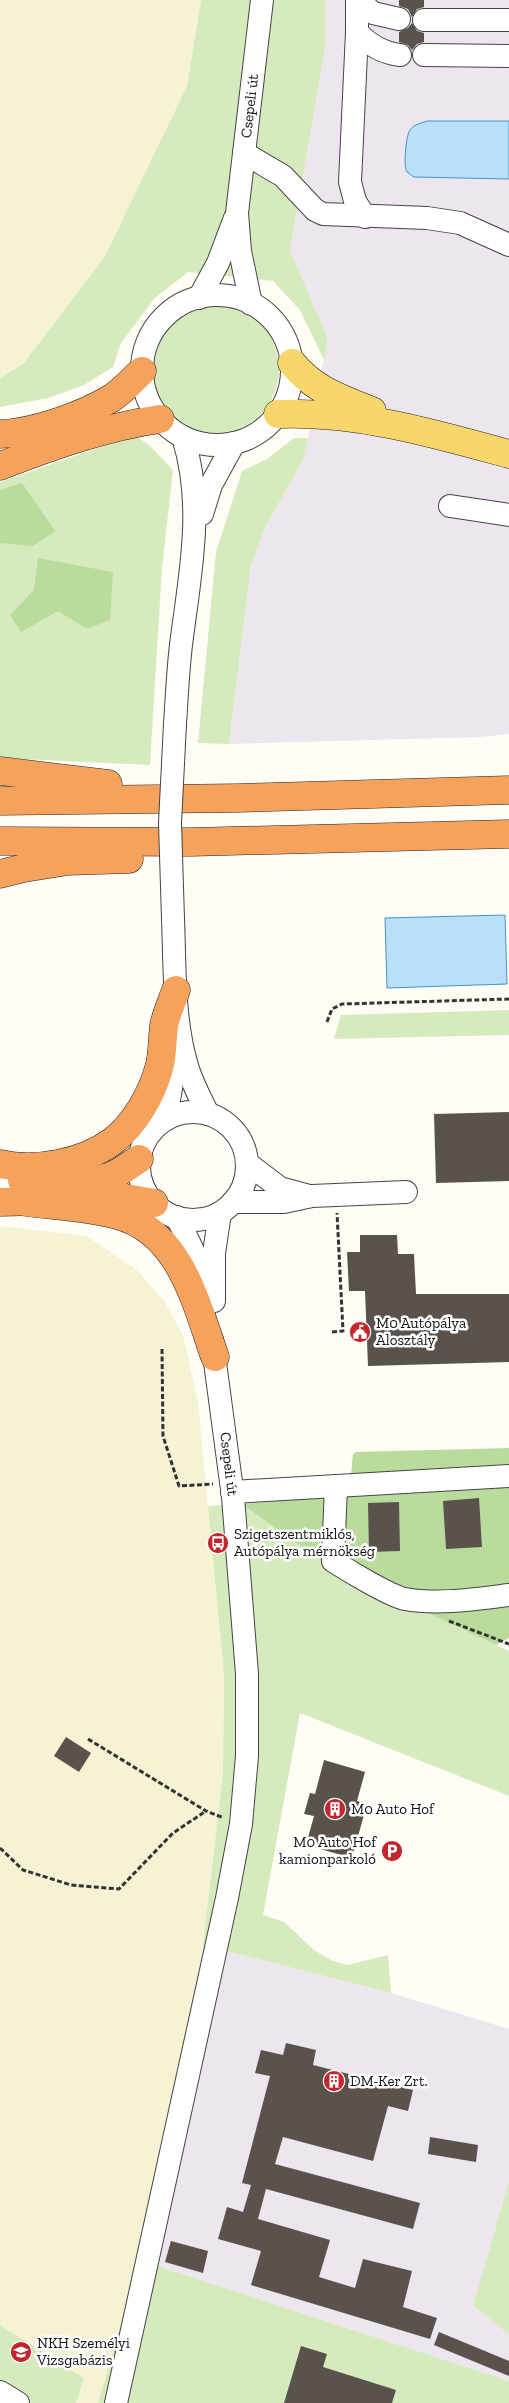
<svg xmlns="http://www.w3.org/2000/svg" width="509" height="2403" font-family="'Zilla Slab',serif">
  <rect width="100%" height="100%" fill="#fffdf5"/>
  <g fill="#eee6ef">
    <path d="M325 0H509V734L481 737 229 744 251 566 265 528 304 458 328 338 290 251 325 49Z"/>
    <path d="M203 1945 391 1993 509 2029V2181L473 2305 509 2335V2381L140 2260Z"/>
  </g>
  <g fill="#f6f3d4">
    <path d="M0 0H201L187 86 104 258 23 364 0 378Z"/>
    <path d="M0 1226 87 1236 137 1270 164 1301 183 1335 198 1402 224 1674 223 1772 203 1945 140 2259 98 2403H76L84 2378 0 2325Z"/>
  </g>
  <g fill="#d5ebbd">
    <path d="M201 0H325V49L290 251 328 338 324 360 300 310 273 281 188 272 155 298 121 343 113 367 84 385 48 398 0 407V378L23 364 104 258 187 86Z"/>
    <circle cx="214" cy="369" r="65"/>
    <path d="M135 435 150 446 173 470 162 568 150 765 0 758V482Z"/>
    <path d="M294 438H308L304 458 265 528 251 566 229 744 198 743 216 552 242 471 267 459Z"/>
    <path d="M509 1010V1035L334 1039 341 1015Z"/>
    <path d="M242 1504 328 1566 509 1651V1796L300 1713 263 1915 284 1922 314 1950 331 1960 347 1965 388 1955 391 1993 203 1945 223 1772 224 1674 208 1506Z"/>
    <path d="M509 2181V2335L473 2305Z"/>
    <path d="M140 2260 509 2381V2403H98Z"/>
    <path d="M0 2325 84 2378 76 2403H0Z"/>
  </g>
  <g fill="#b9dc9c">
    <path d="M22 483 55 531 33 546 0 543V490Z"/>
    <path d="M38 558 113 572 110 620 87 629 58 611 21 632 10 615 34 590Z"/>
    <path d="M509 1448V1638L496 1645 328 1566 242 1504 343 1496 350 1484 353 1454 356 1452Z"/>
  </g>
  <g fill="#b9e0f7" stroke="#3f96cf">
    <path d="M427 121H509V179L414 177C412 175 409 174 407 172 403 167 406 135 410 130 414 124 422 123 427 121Z"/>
    <path d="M505 915 507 984 387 988 385 918Z"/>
  </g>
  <g fill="#5a524d">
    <path d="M399 0H424V7L417 9 412 17 408 9 399 6Z"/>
    <path d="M412 23 417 31 424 33V42L417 44 412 50 408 45 399 42V32L408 28Z"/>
    <path d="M509 1112V1181L436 1183 434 1114Z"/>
    <path d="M360 1235H397L398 1254H414L416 1294H509V1362L368 1366 365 1291H349L347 1252H360Z"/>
    <path d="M479 1498 482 1547 446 1549 443 1501Z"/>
    <path d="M399 1502 400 1551 369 1552 368 1503Z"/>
    <path d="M66 1737 91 1753 79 1772 54 1756Z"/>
    <path d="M324 1760 365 1772 357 1801 367 1804 352 1858 306 1845 314 1816 304 1814 310 1793 315 1794Z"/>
    <path d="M286 2043 316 2050 313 2065 413 2090 408 2111 388 2106 373 2161 283 2137 275 2164 420 2203 413 2229 266 2189 258 2219 330 2240 319 2277 355 2288 363 2259 412 2271 403 2307 437 2318 430 2339 251 2285 261 2251 218 2239 227 2207 243 2212 251 2185 242 2183 270 2076 255 2073 261 2050 283 2055Z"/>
    <path d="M430 2137 478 2145 476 2162 428 2154Z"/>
    <path d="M171 2241 208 2251 203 2273 165 2262Z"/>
    <path d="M439 2332 509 2361V2376L434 2345Z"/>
    <path d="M301 2346 327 2354 323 2367 396 2390 392 2403H284Z"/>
  </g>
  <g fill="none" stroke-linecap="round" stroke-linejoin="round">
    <g stroke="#444" stroke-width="24">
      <g id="minor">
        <path d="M357 0V32C368 44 383 53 400 55"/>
        <path d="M358 0 373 13 399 19"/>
        <path d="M424 20H509"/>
        <path d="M357 32 350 182 355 201 365 217"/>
        <path d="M424 55 509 56"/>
        <path d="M244 153 283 176 315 210 323 214 427 218 460 223 509 245"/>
        <circle cx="217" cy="370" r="75"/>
        <path d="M199 298 218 263 235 218"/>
        <path id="s1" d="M251 304 240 251 237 213 262 0"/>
        <path d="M450 506 509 515"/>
        <path d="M202 514 211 485 234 443"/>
        <path d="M175 724C177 695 178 666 182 637 191 569 204 504 183 437"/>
        <path d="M173 919C175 967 173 1022 188 1069 193 1085 201 1099 208 1114"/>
        <circle cx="193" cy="1166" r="54"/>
        <path d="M162 1121C173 1096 173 1071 174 1044"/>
        <path d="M247 1163 280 1188 306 1195"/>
        <path d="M0 1183 34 1182"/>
        <path d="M233 1202H284L312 1196 406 1192"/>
        <path d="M177 1217 195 1255 206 1306"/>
        <path d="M214 1301V1253L220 1213"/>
        <path d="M336 1486 333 1561C347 1570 390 1596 405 1599 438 1605 476 1599 509 1595"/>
        <path d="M232 1492 509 1476"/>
        <path d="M0 2392 18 2403"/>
        <path d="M116 2403 227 1898 241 1824 247 1756V1674L233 1497 212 1340"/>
      </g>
    </g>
    <g stroke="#222" stroke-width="29">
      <g id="major">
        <path d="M292 363C314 390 340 398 372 411"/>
        <path d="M278 414C357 411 433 433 509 454"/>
      </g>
    </g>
    <g stroke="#222" stroke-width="29">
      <g id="highway">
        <path d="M0 434C32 433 82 416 110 399 122 392 132 380 142 371"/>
        <path d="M0 466C52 446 105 427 160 419"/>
        <path d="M0 771 108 784"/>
        <path d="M0 801 239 798 509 790"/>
        <path d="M0 841 191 842 509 834"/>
        <path d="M0 874 24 868 68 861 129 859"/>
        <path d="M0 1164C36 1172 83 1163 113 1141 135 1124 152 1094 159 1068 163 1055 162 1040 164 1026 166 1014 172 1002 176 990"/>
        <path d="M22 1180C49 1185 82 1186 108 1177 119 1174 129 1165 139 1159"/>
        <path d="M91 1199 120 1197 154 1203"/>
        <path d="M0 1202 43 1201"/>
        <path d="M26 1202C56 1206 88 1207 117 1215 180 1231 196 1303 215 1357"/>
      </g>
    </g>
    <g stroke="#333" stroke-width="3" stroke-dasharray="5 2.5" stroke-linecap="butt">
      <path d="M327 1022 332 1009 342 1004 509 999"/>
      <path d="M332 1332 343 1331 337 1213"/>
      <path d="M162 1349 163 1436 179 1486 213 1484"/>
      <path d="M449 1621 509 1644"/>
      <path d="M88 1739 206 1811 224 1818"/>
      <path d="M0 1848 23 1870 71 1885 119 1889 173 1833 206 1811"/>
    </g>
    <use href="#minor" stroke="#fff" stroke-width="22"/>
    <use href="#major" stroke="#f9d66b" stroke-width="28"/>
    <use href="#highway" stroke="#f5a25d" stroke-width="28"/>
    <g stroke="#444" stroke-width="24" stroke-linecap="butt">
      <path id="minor-bridge" d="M173 919 170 823 175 724"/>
    </g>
    <use href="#minor-bridge" stroke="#fff" stroke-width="22"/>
  </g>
  <defs>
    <g id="civic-disc" transform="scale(1.125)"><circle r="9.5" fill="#c4262e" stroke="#fff"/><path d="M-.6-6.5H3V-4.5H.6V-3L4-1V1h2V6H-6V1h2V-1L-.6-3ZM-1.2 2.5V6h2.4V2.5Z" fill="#fff"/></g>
    <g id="bus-disc" transform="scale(1.125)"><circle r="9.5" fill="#c4262e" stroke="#fff"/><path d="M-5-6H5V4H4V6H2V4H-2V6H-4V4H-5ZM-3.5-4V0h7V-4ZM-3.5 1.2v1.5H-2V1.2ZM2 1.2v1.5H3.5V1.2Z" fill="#fff"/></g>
    <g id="building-disc" transform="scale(1.125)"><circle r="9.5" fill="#c4262e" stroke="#fff"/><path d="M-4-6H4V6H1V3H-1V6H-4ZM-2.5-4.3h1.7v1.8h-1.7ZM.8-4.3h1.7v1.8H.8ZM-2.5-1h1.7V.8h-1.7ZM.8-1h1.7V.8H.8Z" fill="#fff"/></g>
    <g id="parking-disc" transform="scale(1.125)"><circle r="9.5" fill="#c4262e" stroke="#fff"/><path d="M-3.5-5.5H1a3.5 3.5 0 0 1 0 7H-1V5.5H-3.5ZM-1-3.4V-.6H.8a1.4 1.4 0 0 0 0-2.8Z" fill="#fff"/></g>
    <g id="school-disc" transform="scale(1.125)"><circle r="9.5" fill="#c4262e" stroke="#fff"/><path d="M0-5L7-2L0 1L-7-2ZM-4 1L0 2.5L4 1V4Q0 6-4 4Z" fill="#fff"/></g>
  </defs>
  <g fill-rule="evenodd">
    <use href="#civic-disc" x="360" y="1332"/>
    <use href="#bus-disc" x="218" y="1543"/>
    <use href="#building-disc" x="335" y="1809"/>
    <use href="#parking-disc" x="392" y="1851"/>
    <use href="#building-disc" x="334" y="2081"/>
    <use href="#school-disc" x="21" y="2352"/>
  </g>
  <g text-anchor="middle" stroke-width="5" stroke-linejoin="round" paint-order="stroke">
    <g font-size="15" fill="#111" stroke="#fff">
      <text dy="5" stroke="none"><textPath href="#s1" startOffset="200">Csepeli út</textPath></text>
      <text transform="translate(229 1464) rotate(83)" y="5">Csepeli út</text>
    </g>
    <g font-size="15" fill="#111" stroke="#fff" text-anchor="start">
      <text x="376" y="1328">M0 Autópálya<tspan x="376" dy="17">Alosztály</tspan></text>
      <text x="234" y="1539">Szigetszentmiklós,<tspan x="234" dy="17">Autópálya mérnökség</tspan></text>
      <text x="351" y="1814">M0 Auto Hof</text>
      <text x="376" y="1847" text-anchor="end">M0 Auto Hof<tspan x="376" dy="17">kamionparkoló</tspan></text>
      <text x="350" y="2086">DM-Ker Zrt.</text>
      <text x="37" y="2348">NKH Személyi<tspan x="37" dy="17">Vizsgabázis</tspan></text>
    </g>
  </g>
</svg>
